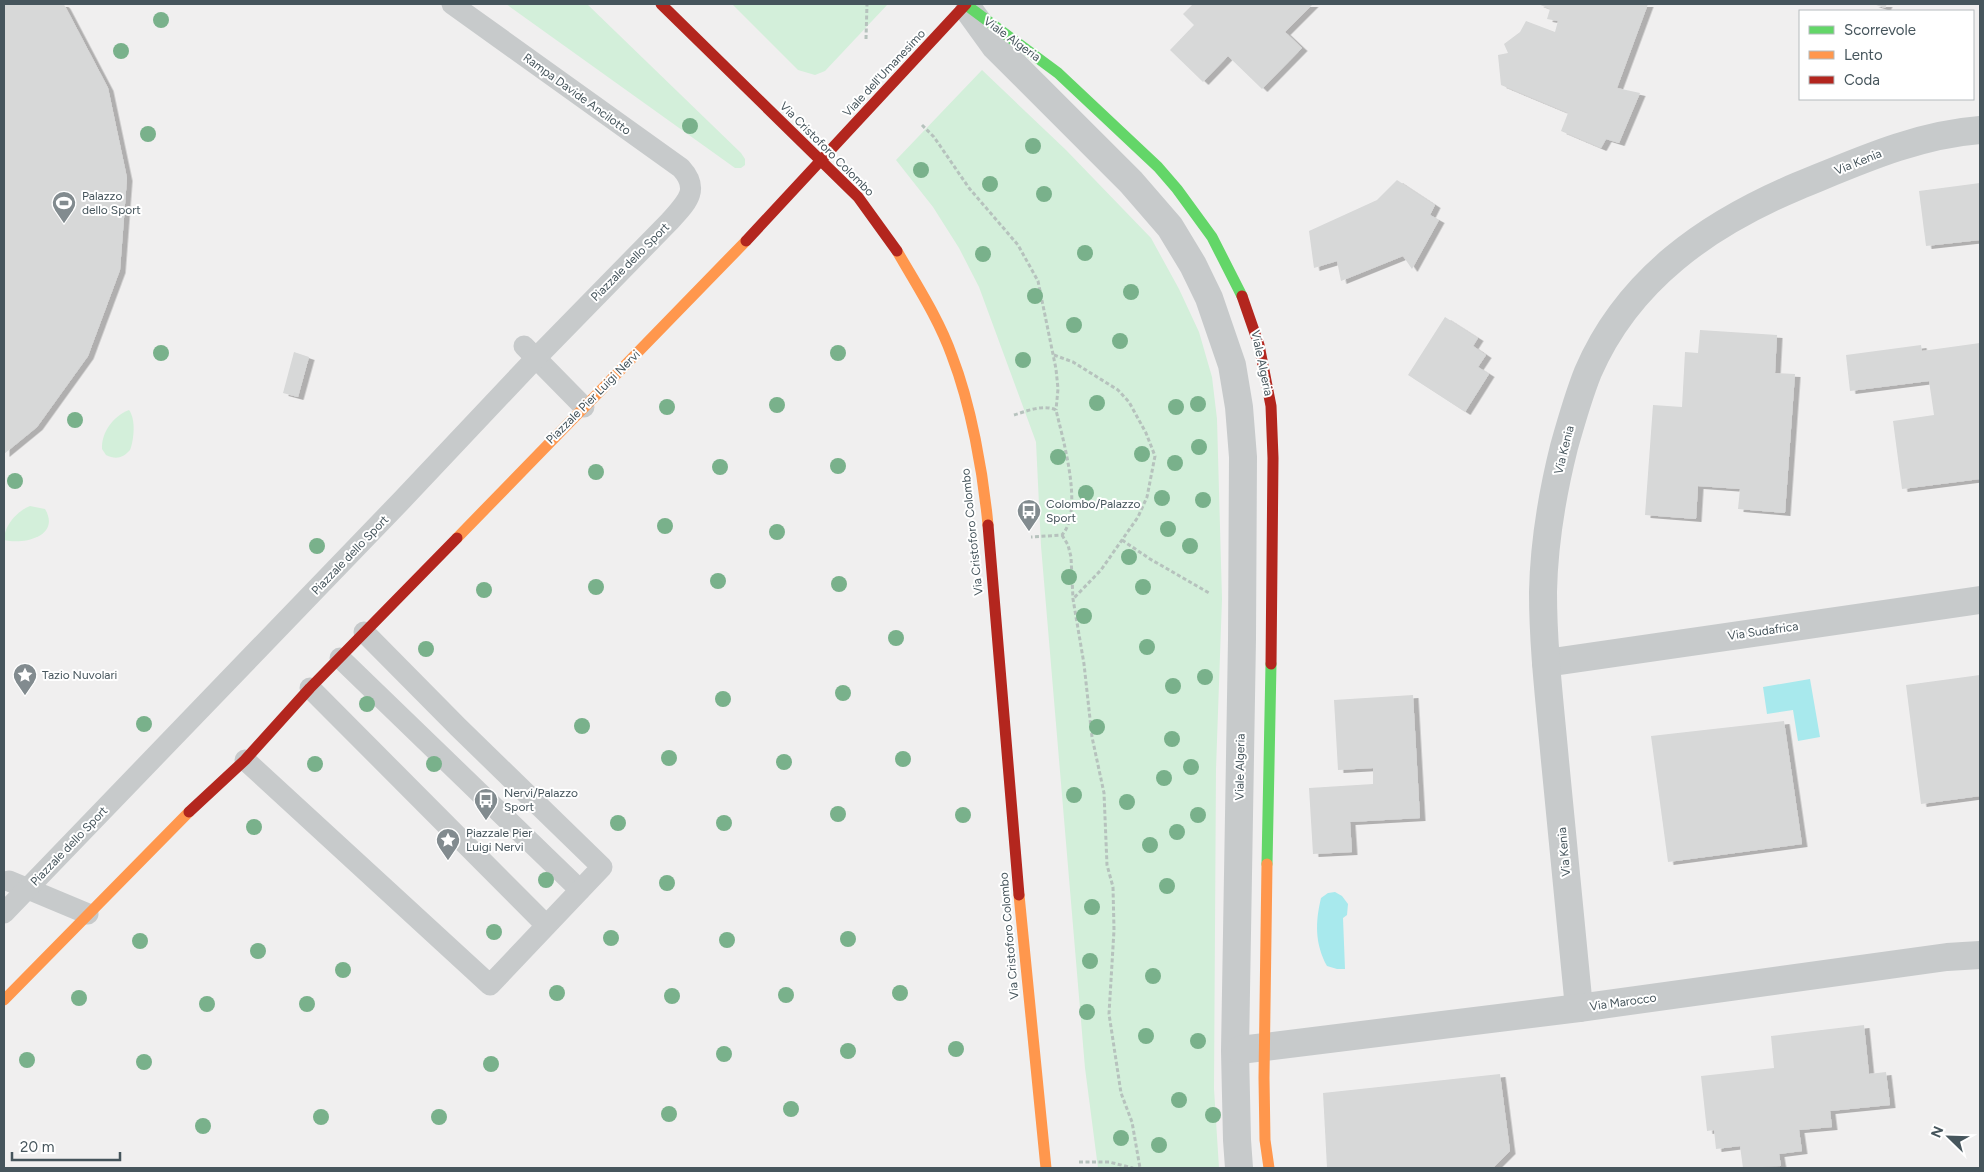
<svg xmlns="http://www.w3.org/2000/svg" width="1984" height="1172" font-family="Figtree,sans-serif">
  <defs>
    <filter id="shadow"><feDropShadow dx="5.5" dy="3" stdDeviation="0" flood-color="#0004"/></filter>
  </defs>
  <rect width="100%" height="100%" fill="#f0efef"/>
  <g fill="#d3efda">
    <path d="M506 4H587L741 153 745 159V165L741 168H735Z"/>
    <path d="M732 4H888L825 71 815 75 798 70Z"/>
    <path d="M982 70 1066 150 1151 238 1179 289 1199 332 1212 377 1217 419 1222 599 1216 769 1214 1089 1219 1168H1098L1085 1068 1041 546 1036 442 979 287 959 248 933 207 896 160Z"/>
    <path d="M129 410C136 419 134 440 130 450 123 458 116 460 106 455L102 449C101 433 113 416 129 410Z"/>
    <path d="M30 506 45 509C61 536 24 545 4 540 4 526 17 511 30 506Z"/>
  </g>
  <g fill="#a8e9ed">
    <path d="M1810 679 1820 737 1798 741 1793 710 1767 714 1763 687Z"/>
    <path d="M1335 892 1342 896 1348 904 1347 915 1343 918 1345 969H1337L1327 966C1315 944 1315 923 1321 898L1328 893Z"/>
  </g>
  <g fill="#d7d8d8" filter="url(#shadow)">
    <path d="M4 4H63L65 6 108 88 127 178 120 270 88 356 37 427 4 454Z"/>
    <path d="M1193 4H1313L1285 32 1302 48 1262 89 1228 56 1203 82 1170 50 1194 25 1183 14Z"/>
    <path d="M1538 4H1648L1617 88 1640 93 1619 143 1606 139 1601 148 1561 131 1568 113 1501 85 1498 55 1508 53 1504 44 1520 32 1526 21 1555 32 1558 21 1547 19 1550 9Z"/>
    <path d="M1873 4H1887L1885 8Z"/>
    <path d="M1397 180 1435 205 1430 215 1439 220 1412 269 1403 256 1341 281 1337 261 1314 268 1309 231 1377 200Z"/>
    <path d="M1980 183V240L1926 246 1919 191Z"/>
    <path d="M1445 317 1478 338 1473 346 1486 355 1478 367 1489 374 1465 412 1408 375Z"/>
    <path d="M1700 330 1777 335 1775 373 1795 374 1785 513 1738 509 1740 489 1698 486 1696 519 1645 515 1653 405 1682 407 1685 352 1698 353Z"/>
    <path d="M1980 343V479L1902 489 1893 421 1934 415 1929 381 1850 391 1846 355 1921 345 1922 351Z"/>
    <path d="M294 352 309 357 298 397 283 393Z"/>
    <path d="M1980 675V796L1921 804 1906 685Z"/>
    <path d="M1413 695 1420 818 1350 822 1352 852 1313 854 1309 788 1373 784V768L1338 770 1334 700Z"/>
    <path d="M1784 721 1802 844 1668 862 1651 736Z"/>
    <path d="M1864 1025 1869 1074 1886 1072 1890 1105 1830 1111 1832 1127 1799 1130 1802 1151 1779 1154 1781 1166 1743 1168 1740 1146 1716 1149 1714 1130 1707 1131 1701 1076 1774 1068 1771 1036Z"/>
    <path d="M1500 1074 1510 1151 1493 1168H1327L1323 1093Z"/>
  </g>
  <g fill="none" stroke-linecap="round" stroke-linejoin="round">
    <g stroke="#b6c2bd" stroke-width="3" stroke-dasharray="4 2.5" stroke-linecap="butt">
      <path d="M866 39 867 4"/>
      <path d="M922 125 934 137 969 188 1018 245 1038 281 1056 369 1058 389 1056 410"/>
      <path d="M1054 355 1073 362 1118 390 1129 402 1146 433 1155 456 1147 497 1138 517 1101 570 1073 599"/>
      <path d="M1014 415C1027 411 1043 404 1056 410 1063 440 1084 510 1062 535L1031 537"/>
      <path d="M1062 535 1068 545 1071 557 1073 599 1084 664 1092 737 1104 793 1107 865 1113 887 1114 930 1109 1014 1121 1093 1132 1122 1140 1168"/>
      <path d="M1122 540 1150 559 1209 593"/>
      <path d="M1079 1162H1109L1133 1168"/>
    </g>
    <g stroke="#c7cacb" stroke-width="21">
      <path d="M524 346 584 407"/>
      <path d="M340 658 580 890"/>
      <path d="M310 688 546 925"/>
      <path d="M245 760 490 985 602 867 458 727 364 632"/>
      <path d="M9 881 88 914"/>
      <path d="M4 913 402 500 536 358 670 221C686 203 701 190 681 168L452 4"/>
    </g>
    <g stroke="#c7cacb" stroke-width="28">
      <path d="M969 10 995 46 1131 182 1170 227 1193 265 1209 298 1232 365 1239 407 1243 457 1242 639 1235 1051 1237 1140 1239 1168"/>
      <path d="M1546 663 1980 600"/>
      <path d="M1579 1008C1571 926 1563 844 1555 761 1550 705 1543 649 1543 592 1544 543 1552 495 1564 447 1571 422 1578 397 1588 372 1628 279 1708 224 1798 186 1857 162 1915 135 1980 130"/>
      <path d="M1240 1050 1579 1008 1947 957 1980 955"/>
    </g>
    <g stroke="#63d668" stroke-width="11">
      <path d="M965 4 1058 73 1158 167 1177 189 1212 237 1242 296"/>
      <path d="M1267 864 1271 664"/>
    </g>
    <g stroke="#ff974d" stroke-width="11">
      <path d="M897 251C916 284 939 319 952 356 971 405 983 472 988 525"/>
      <path d="M457 538 746 241"/>
      <path d="M1267 864 1264 1078 1265 1140 1269 1168"/>
      <path d="M1019 895 1046 1168"/>
      <path d="M4 1000 189 812"/>
    </g>
    <g stroke="#b3261e" stroke-width="11">
      <path d="M661 4 858 197 897 251"/>
      <path d="M746 241 966 4"/>
      <path d="M1242 296 1259 345 1271 406 1273 458 1271 664"/>
      <path d="M988 525 1019 895"/>
      <path d="M189 812 245 760 310 688 457 538"/>
    </g>
  </g>
  <g fill="#79b18b">
    <circle cx="161" cy="20" r="8"/>
    <circle cx="121" cy="51" r="8"/>
    <circle cx="690" cy="126" r="8"/>
    <circle cx="148" cy="134" r="8"/>
    <circle cx="1033" cy="146" r="8"/>
    <circle cx="921" cy="170" r="8"/>
    <circle cx="990" cy="184" r="8"/>
    <circle cx="1044" cy="194" r="8"/>
    <circle cx="1085" cy="253" r="8"/>
    <circle cx="983" cy="254" r="8"/>
    <circle cx="1131" cy="292" r="8"/>
    <circle cx="1035" cy="296" r="8"/>
    <circle cx="1074" cy="325" r="8"/>
    <circle cx="1120" cy="341" r="8"/>
    <circle cx="161" cy="353" r="8"/>
    <circle cx="838" cy="353" r="8"/>
    <circle cx="1023" cy="360" r="8"/>
    <circle cx="1097" cy="403" r="8"/>
    <circle cx="1198" cy="404" r="8"/>
    <circle cx="777" cy="405" r="8"/>
    <circle cx="667" cy="407" r="8"/>
    <circle cx="1176" cy="407" r="8"/>
    <circle cx="75" cy="420" r="8"/>
    <circle cx="1199" cy="447" r="8"/>
    <circle cx="1142" cy="454" r="8"/>
    <circle cx="1058" cy="457" r="8"/>
    <circle cx="1175" cy="463" r="8"/>
    <circle cx="838" cy="466" r="8"/>
    <circle cx="720" cy="467" r="8"/>
    <circle cx="596" cy="472" r="8"/>
    <circle cx="15" cy="481" r="8"/>
    <circle cx="1086" cy="493" r="8"/>
    <circle cx="1162" cy="498" r="8"/>
    <circle cx="1203" cy="500" r="8"/>
    <circle cx="665" cy="526" r="8"/>
    <circle cx="1168" cy="529" r="8"/>
    <circle cx="777" cy="532" r="8"/>
    <circle cx="317" cy="546" r="8"/>
    <circle cx="1190" cy="546" r="8"/>
    <circle cx="1129" cy="557" r="8"/>
    <circle cx="1069" cy="577" r="8"/>
    <circle cx="718" cy="581" r="8"/>
    <circle cx="839" cy="584" r="8"/>
    <circle cx="596" cy="587" r="8"/>
    <circle cx="1143" cy="587" r="8"/>
    <circle cx="484" cy="590" r="8"/>
    <circle cx="1084" cy="616" r="8"/>
    <circle cx="896" cy="638" r="8"/>
    <circle cx="1147" cy="647" r="8"/>
    <circle cx="426" cy="649" r="8"/>
    <circle cx="1205" cy="677" r="8"/>
    <circle cx="1173" cy="686" r="8"/>
    <circle cx="843" cy="693" r="8"/>
    <circle cx="723" cy="699" r="8"/>
    <circle cx="367" cy="704" r="8"/>
    <circle cx="144" cy="724" r="8"/>
    <circle cx="582" cy="726" r="8"/>
    <circle cx="1097" cy="727" r="8"/>
    <circle cx="1172" cy="739" r="8"/>
    <circle cx="669" cy="758" r="8"/>
    <circle cx="903" cy="759" r="8"/>
    <circle cx="784" cy="762" r="8"/>
    <circle cx="315" cy="764" r="8"/>
    <circle cx="434" cy="764" r="8"/>
    <circle cx="1191" cy="767" r="8"/>
    <circle cx="1164" cy="778" r="8"/>
    <circle cx="1074" cy="795" r="8"/>
    <circle cx="1127" cy="802" r="8"/>
    <circle cx="838" cy="814" r="8"/>
    <circle cx="963" cy="815" r="8"/>
    <circle cx="1198" cy="815" r="8"/>
    <circle cx="618" cy="823" r="8"/>
    <circle cx="724" cy="823" r="8"/>
    <circle cx="254" cy="827" r="8"/>
    <circle cx="1177" cy="832" r="8"/>
    <circle cx="1150" cy="845" r="8"/>
    <circle cx="546" cy="880" r="8"/>
    <circle cx="667" cy="883" r="8"/>
    <circle cx="1167" cy="886" r="8"/>
    <circle cx="1092" cy="907" r="8"/>
    <circle cx="494" cy="932" r="8"/>
    <circle cx="611" cy="938" r="8"/>
    <circle cx="848" cy="939" r="8"/>
    <circle cx="727" cy="940" r="8"/>
    <circle cx="140" cy="941" r="8"/>
    <circle cx="258" cy="951" r="8"/>
    <circle cx="1090" cy="961" r="8"/>
    <circle cx="343" cy="970" r="8"/>
    <circle cx="1153" cy="976" r="8"/>
    <circle cx="557" cy="993" r="8"/>
    <circle cx="900" cy="993" r="8"/>
    <circle cx="786" cy="995" r="8"/>
    <circle cx="672" cy="996" r="8"/>
    <circle cx="79" cy="998" r="8"/>
    <circle cx="207" cy="1004" r="8"/>
    <circle cx="307" cy="1004" r="8"/>
    <circle cx="1087" cy="1012" r="8"/>
    <circle cx="1146" cy="1036" r="8"/>
    <circle cx="1198" cy="1041" r="8"/>
    <circle cx="956" cy="1049" r="8"/>
    <circle cx="848" cy="1051" r="8"/>
    <circle cx="724" cy="1054" r="8"/>
    <circle cx="27" cy="1060" r="8"/>
    <circle cx="144" cy="1062" r="8"/>
    <circle cx="491" cy="1064" r="8"/>
    <circle cx="1179" cy="1100" r="8"/>
    <circle cx="791" cy="1109" r="8"/>
    <circle cx="669" cy="1114" r="8"/>
    <circle cx="1213" cy="1115" r="8"/>
    <circle cx="321" cy="1117" r="8"/>
    <circle cx="439" cy="1117" r="8"/>
    <circle cx="203" cy="1126" r="8"/>
    <circle cx="1121" cy="1138" r="8"/>
    <circle cx="1159" cy="1145" r="8"/>
  </g>
  <defs>
    <g id="stadium-pin" transform="scale(1.25)"><path d="M0 17L-7.5 6A9.5 9.5 0 1 1 7.5 6Z" fill="#828b8f" stroke="#fff"/><path d="M0-5a6.5 5 0 1 0 0 10a6.5 5 0 1 0 0-10ZM-3.5-1.8h7v3.6h-7Z" fill="#fff"/></g>
    <g id="bus-pin" transform="scale(1.25)"><path d="M0 17L-7.5 6A9.5 9.5 0 1 1 7.5 6Z" fill="#828b8f" stroke="#fff"/><path d="M-5-6H5V4H4V6H2V4H-2V6H-4V4H-5ZM-3.5-4V0h7V-4ZM-3.5 1.2v1.5H-2V1.2ZM2 1.2v1.5H3.5V1.2Z" fill="#fff"/></g>
    <g id="sight-pin" transform="scale(1.25)"><path d="M0 17L-7.5 6A9.5 9.5 0 1 1 7.5 6Z" fill="#828b8f" stroke="#fff"/><path d="M0-6L1.8-2.2L6-1.7L2.9 1.2L3.7 5.4L0 3.3L-3.7 5.4L-2.9 1.2L-6-1.7L-1.8-2.2Z" fill="#fff"/></g>
  </defs>
  <g fill-rule="evenodd">
    <use href="#stadium-pin" x="64" y="203"/>
    <use href="#bus-pin" x="1029" y="511"/>
    <use href="#sight-pin" x="25" y="675"/>
    <use href="#bus-pin" x="486" y="800"/>
    <use href="#sight-pin" x="448" y="840"/>
  </g>
  <g text-anchor="middle" stroke-width="4" stroke-linejoin="round" paint-order="stroke">
    <g font-size="12" fill="#46555c" stroke="#fff">
      <text transform="translate(1012 39) rotate(36)" y="4">Viale Algeria</text>
      <text transform="translate(884 73) rotate(-47)" y="4">Viale dell'Umanesimo</text>
      <text transform="translate(577 94) rotate(36)" y="4">Rampa Davide Ancilotto</text>
      <text transform="translate(827 149) rotate(45)" y="4">Via Cristoforo Colombo</text>
      <text transform="translate(1858 162) rotate(-22)" y="4">Via Kenia</text>
      <text transform="translate(630 262) rotate(-45)" y="4">Piazzale dello Sport</text>
      <text transform="translate(1262 363) rotate(78)" y="4">Viale Algeria</text>
      <text transform="translate(593 397) rotate(-45)" y="4">Piazzale Pier Luigi Nervi</text>
      <text transform="translate(1564 450) rotate(-76)" y="4">Via Kenia</text>
      <text transform="translate(972 532) rotate(-96)" y="4">Via Cristoforo Colombo</text>
      <text transform="translate(350 555) rotate(-46)" y="4">Piazzale dello Sport</text>
      <text transform="translate(1763 631) rotate(-8)" y="4">Via Sudafrica</text>
      <text transform="translate(1240 767) rotate(-89)" y="4">Viale Algeria</text>
      <text transform="translate(69 846) rotate(-46)" y="4">Piazzale dello Sport</text>
      <text transform="translate(1564 852) rotate(-95)" y="4">Via Kenia</text>
      <text transform="translate(1009 936) rotate(-95)" y="4">Via Cristoforo Colombo</text>
      <text transform="translate(1623 1002) rotate(-8)" y="4">Via Marocco</text>
    </g>
    <g font-size="12" fill="#46555c" stroke="#fff" text-anchor="start">
      <text x="82" y="200">Palazzo<tspan x="82" dy="14">dello Sport</tspan></text>
      <text x="1046" y="508">Colombo/Palazzo<tspan x="1046" dy="14">Sport</tspan></text>
      <text x="42" y="679">Tazio Nuvolari</text>
      <text x="504" y="797">Nervi/Palazzo<tspan x="504" dy="14">Sport</tspan></text>
      <text x="466" y="837">Piazzale Pier<tspan x="466" dy="14">Luigi Nervi</tspan></text>
    </g>
  </g>
  <rect width="1984" height="1172" fill="none" stroke="#46555c" stroke-width="10"/>
  <rect x="1799" y="10" width="175" height="90" fill="#ffffff" stroke="#b5bbbe"/>
  <rect x="1809" y="26" width="25" height="8" fill="#63d668" stroke="#b5bbbe"/>
  <text x="1844" y="35" font-size="15" fill="#46555c">Scorrevole</text>
  <rect x="1809" y="51" width="25" height="8" fill="#ff974d" stroke="#b5bbbe"/>
  <text x="1844" y="60" font-size="15" fill="#46555c">Lento</text>
  <rect x="1809" y="76" width="25" height="8" fill="#b3261e" stroke="#b5bbbe"/>
  <text x="1844" y="85" font-size="15" fill="#46555c">Coda</text>
  <g transform="translate(1949 1137) rotate(293)" stroke="#ffffff" stroke-width="4" paint-order="stroke">
  <path d="M0-4L9 19L0 12L-9 19Z" fill="#46555c"/>
  <text y="-8" font-size="14" font-weight="bold" text-anchor="middle" fill="#46555c">N</text>
  </g>
  <path d="M12 1152v8h108v-8" fill="none" stroke="#46555c" stroke-width="2.5"/>
  <text x="20" y="1152" font-size="15" fill="#46555c" stroke="#ffffff" stroke-width="4" paint-order="stroke">20 m</text>
</svg>
